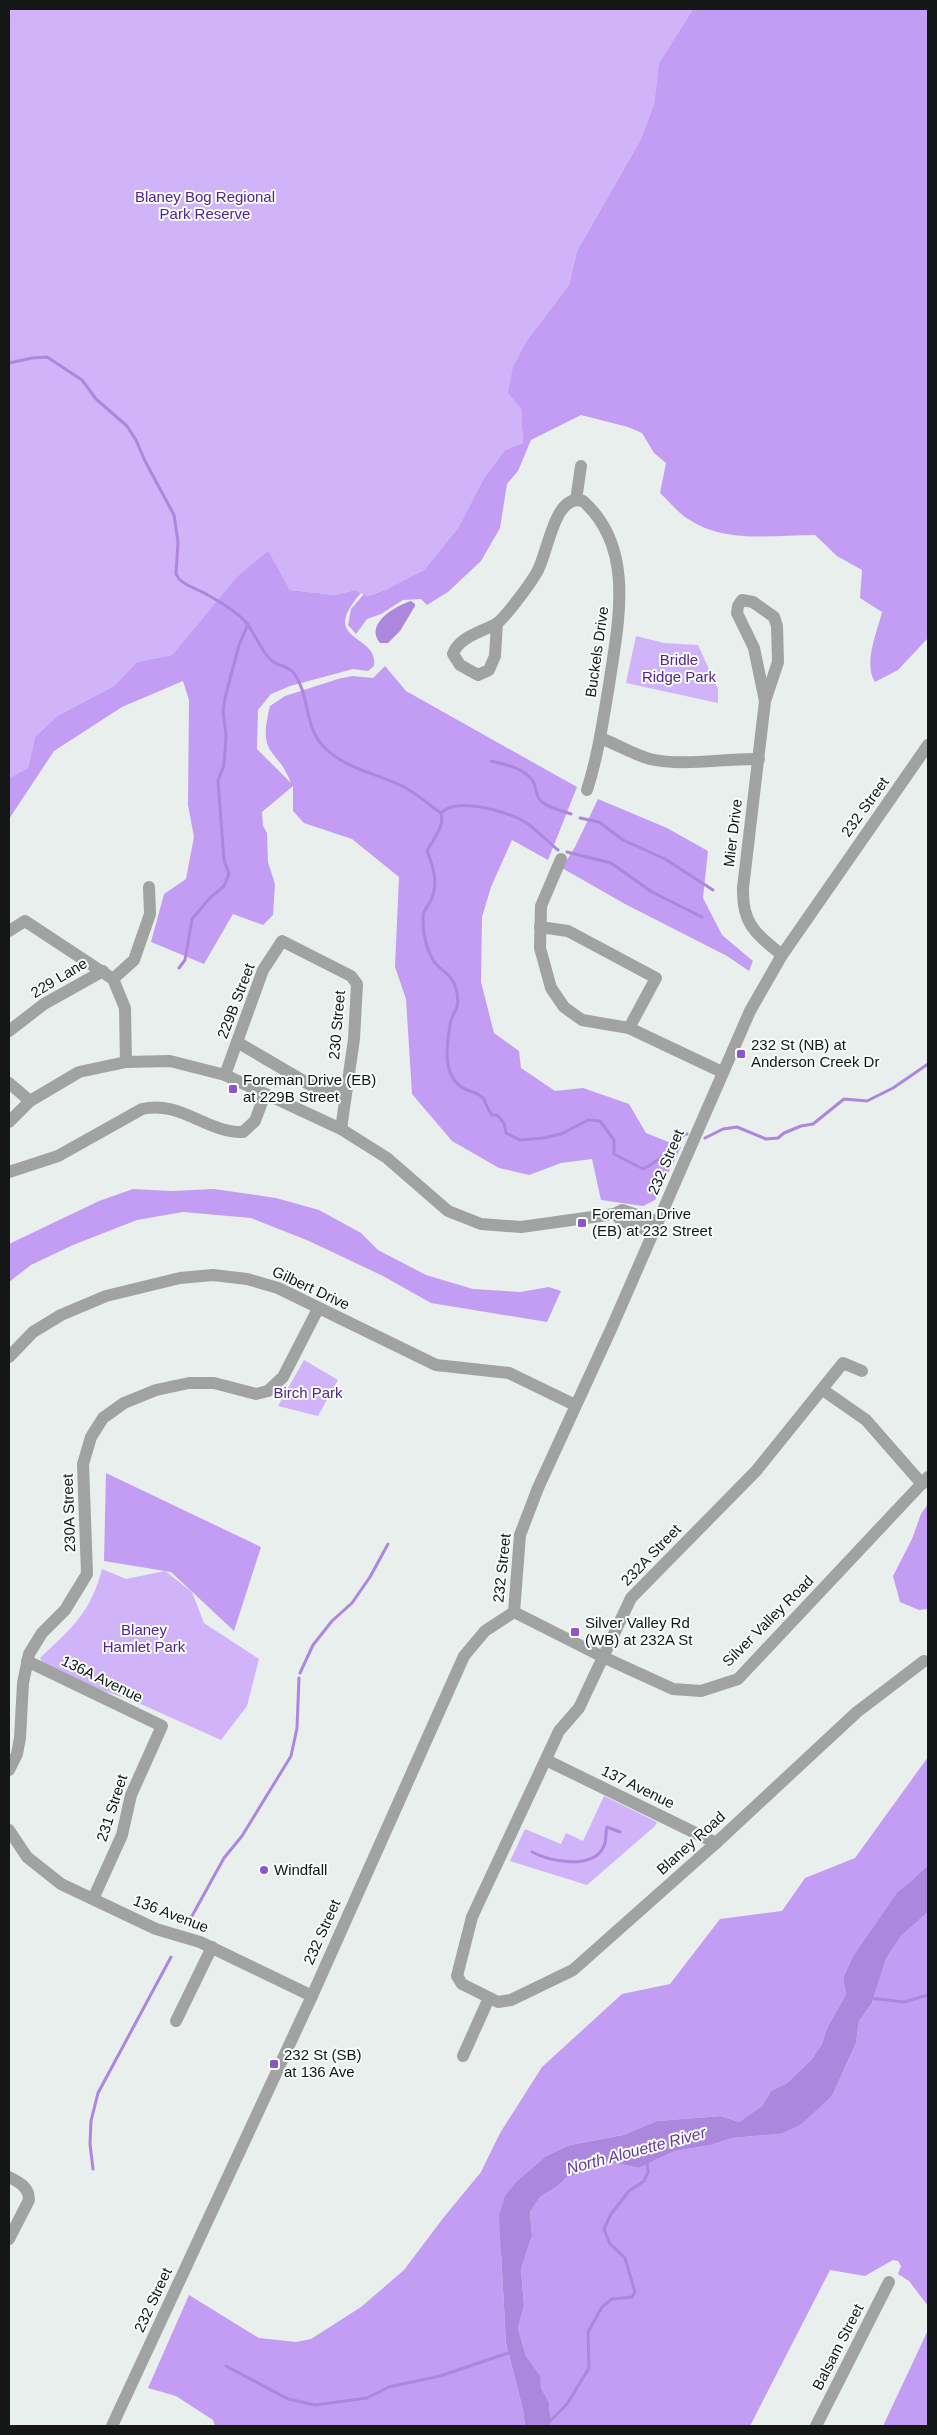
<svg xmlns="http://www.w3.org/2000/svg" width="937" height="2435" font-family="Arial,sans-serif">
  <rect width="100%" height="100%" fill="#e9efed"/>
  <g fill="#d1b3f9">
    <path d="M9 9H693L659 63 654 104 640 141 577 251 569 285 528 339 521 408 523 443 505 450 484 478 458 528 424 570 385 590 366 596 355 590 335 595 290 590 267 552 212 607 172 655 137 662 114 686 57 716 35 737 28 768 9 778Z"/>
    <path d="M636 636 664 643 698 645 718 689V703L626 683Z"/>
    <path d="M304 1360 338 1380 318 1416 278 1406Z"/>
    <path d="M102 1569 126 1579 165 1571 192 1592 204 1623 259 1659 247 1706 221 1740 134 1701 47 1672 40 1658C72 1628 91 1612 102 1569Z"/>
    <path d="M604 1796 657 1822 655 1826 587 1885 510 1861 525 1829 561 1844 566 1833 583 1841Z"/>
  </g>
  <g fill="#c39df4">
    <path d="M693 9H928V638L898 670 875 682C863 664 877 632 882 612L860 598 862 570 837 556 815 535C772 535 726 544 688 519 678 513 669 501 660 493L666 463 654 453 642 433 628 427 581 415 531 440 518 471 507 484 500 528 481 561 448 592 427 605 421 599 403 600 381 614 367 619 356 634 348 625 351 609 364 594 367 596 385 590 424 570 458 528 484 478 505 450 523 443 521 408 508 393 513 367 528 339 569 285 577 251 640 141 654 104 659 63Z"/>
    <path d="M268 551 290 590 335 595 355 590 361 593C317 643 379 633 374 666L368 671 353 669 290 686 271 694 258 710 257 749 291 783C277 746 257 758 270 706L285 696 338 679 352 676 373 678 385 666 406 691 577 787 548 860 512 840 491 887 482 917 481 982 494 1033 519 1051 521 1068 555 1091 583 1088 629 1104 646 1133 681 1147 655 1200 643 1206 601 1200 592 1159 561 1163 529 1175 499 1168 452 1141 412 1094 406 999 395 967 399 877 352 839 304 823 293 811V786L262 812 263 826 267 833 268 862 275 884 273 915 263 925 233 914 204 964 151 942 164 894 186 879 194 837 188 805 189 700 183 681 122 707 54 751 9 819V778L28 768 35 737 57 716 114 686 137 662 172 655 237 577Z"/>
    <path d="M598 799 667 828 708 851 703 898 722 935 753 961 749 971 727 956 625 904 562 868 575 847Z"/>
    <path d="M133 1189 172 1191 214 1189 276 1198 319 1210 361 1233 378 1250 426 1275 473 1289 520 1292 549 1287 561 1291 547 1322 431 1303 383 1276 309 1241 251 1218 183 1212 137 1220 73 1245 31 1265 9 1282V1244L99 1201Z"/>
    <path d="M106 1473 261 1547 234 1631 171 1572 104 1561Z"/>
    <path d="M928 1504V1609L919 1610 900 1602 893 1576 912 1539 921 1514Z"/>
    <path d="M928 1757V1865L909 1883 898 1891 853 1956 843 1978 846 1994 827 2028 822 2044 811 2060 787 2083 771 2091 762 2106 739 2122 721 2116 657 2121 623 2135 570 2145 546 2156 519 2179 501 2253 506 2343 523 2410 525 2426H215L213 2420 176 2396 148 2388 189 2295 259 2338 296 2342 311 2339 361 2307 404 2270 444 2217 481 2172 500 2133 542 2067 622 1994 670 1984 720 1919 782 1911 805 1878 855 1858Z"/>
    <path d="M928 1912V2306L909 2281 898 2274 901 2266 898 2261 893 2260 865 2276 830 2270 750 2426H551L549 2402 541 2388 539 2376 526 2356 518 2328 524 2306 521 2269 532 2236 530 2212 540 2197 558 2186 566 2178 611 2162 639 2168 675 2151 711 2145 732 2138 780 2134 815 2110 832 2096 856 2043 859 2021 872 2003 886 1959 901 1936Z"/>
    <path d="M928 2330V2426H883Z"/>
  </g>
  <g fill="#ad87dd">
    <path d="M411 601 415 604V606L400 631 388 643H380C364 624 395 606 411 601Z"/>
    <path d="M928 1865V1912L901 1936 886 1959 872 2003 859 2021 856 2043 832 2096 800 2125 780 2134 732 2138 711 2145 675 2151 639 2168 611 2162 566 2178 558 2186 540 2197 530 2212 532 2236 521 2269 524 2306 518 2328 526 2356 540 2376 541 2388 549 2402 551 2426H525L523 2410 506 2343 499 2216 505 2196 519 2179 546 2156 570 2145 623 2135 657 2121 721 2116 739 2122 762 2106 771 2091 787 2083 811 2060 822 2044 827 2028 846 1994 843 1978 853 1956 898 1891 909 1883Z"/>
  </g>
  <g fill="none" stroke-linecap="round" stroke-linejoin="round">
    <g stroke="#ad87dd" stroke-width="3">
      <path d="M9 363 32 358 47 357 82 380 96 399 127 426 136 440 145 461 174 515 178 542 176 574 179 579C186 586 197 589 206 594 219 601 232 609 243 619 255 631 259 649 271 660 278 666 288 666 294 673 311 697 303 728 326 749 347 769 378 774 404 787 416 793 429 805 441 813 445 827 433 839 427 851 434 868 439 885 430 902 427 908 422 911 423 919 423 933 426 948 433 960 441 973 453 972 457 993 460 1013 452 1010 450 1025 447 1044 442 1072 460 1086 467 1092 477 1091 483 1098 487 1104 487 1109 492 1115H497L504 1123 506 1133 520 1140 543 1138 561 1134 588 1120 600 1121 614 1140V1154L643 1169C662 1160 669 1148 685 1134H687"/>
      <path d="M491 761C504 764 524 768 533 781 537 788 535 797 542 802 549 808 563 811 571 814"/>
      <path d="M441 813C456 796 509 812 525 822 537 830 547 841 558 850"/>
      <path d="M580 818 599 822 623 840 665 859 713 890"/>
      <path d="M567 852 611 863 652 892 702 917"/>
      <path d="M179 968 185 960 192 919 210 898 224 886 229 874 224 860 218 781 224 765 226 736 223 710 226 694 239 645 248 624"/>
      <path d="M705 1138 723 1129 737 1127 766 1139 778 1138 784 1133 801 1126 813 1124 844 1099 867 1101 893 1088 928 1064"/>
      <path d="M300 1673 313 1645 332 1621 352 1603 370 1577 388 1544"/>
      <path d="M532 1852C550 1862 593 1870 604 1846 607 1840 605 1832 607 1827L620 1832"/>
      <path d="M187 1925 224 1858 242 1836 291 1756 297 1728 299 1678"/>
      <path d="M870 1998 904 2002 928 1995"/>
      <path d="M93 2169 90 2144 91 2121 98 2093 171 1957"/>
      <path d="M226 2366 288 2399 315 2405 367 2398 389 2387 440 2376 511 2352"/>
      <path d="M545 2426 567 2404 589 2368 588 2332 602 2307 612 2299 632 2297 635 2292 625 2258 610 2244 604 2229 611 2214 629 2191 644 2181 648 2172 647 2162"/>
    </g>
    <g stroke="#a1a3a2" stroke-width="12">
      <path d="M576 500 581 466"/>
      <path d="M497 623 495 656 489 670 478 675 460 665 453 654C459 637 481 632 496 624 505 618 531 583 537 572 548 554 554 492 583 501 636 548 618 623 609 685 603 720 598 756 587 790"/>
      <path d="M765 701 754 648 737 613 738 606 742 600 753 602 774 617 777 626 778 662 765 701 743 888C742 924 755 933 782 955"/>
      <path d="M600 738C617 744 632 754 650 759 685 767 723 758 759 759"/>
      <path d="M561 859 541 906 540 948 551 988 564 1007 582 1020 629 1028 722 1072"/>
      <path d="M540 927 568 931 656 978 629 1028"/>
      <path d="M9 931 25 921 113 979 125 1008 126 1062"/>
      <path d="M113 979 134 960 150 914 149 887"/>
      <path d="M9 1031 44 1004 103 971"/>
      <path d="M237 1042 319 1090 346 1091"/>
      <path d="M225 1075 263 970 282 941 351 976 357 984 354 1039 341 1129"/>
      <path d="M9 1083 30 1101"/>
      <path d="M9 1122 30 1101 79 1072 126 1062 170 1061 225 1075 341 1129 387 1158 448 1211 481 1224 521 1227 614 1214 622 1210 658 1222"/>
      <path d="M9 1172 58 1156 142 1109C181 1100 206 1133 243 1132L255 1121 265 1094"/>
      <path d="M614 1214 624 1222 653 1233"/>
      <path d="M9 1357 33 1332 61 1315 106 1296 180 1278 213 1275 247 1279 278 1288 436 1365 509 1373 575 1405"/>
      <path d="M862 1371 843 1363 756 1471 631 1598 579 1708 559 1731 472 1917 457 1976 462 1984 498 2002 511 2000 573 1970 716 1843 857 1712 924 1661"/>
      <path d="M823 1390 866 1420 922 1484"/>
      <path d="M514 1612 520 1535 538 1488 612 1327 750 1011 782 955 928 745"/>
      <path d="M514 1612 603 1657 673 1689 701 1691 738 1679 928 1477"/>
      <path d="M27 1661 162 1726 131 1795 122 1835 93 1899"/>
      <path d="M546 1760 716 1843"/>
      <path d="M9 1770 17 1754 20 1738 23 1683 29 1654 42 1633 65 1610 87 1574 83 1464 91 1437 103 1418 124 1403 156 1390 189 1383H214L256 1394 268 1391 283 1377 318 1309"/>
      <path d="M9 1830 27 1857 61 1884 156 1929 200 1942 312 1996"/>
      <path d="M176 2021 212 1947"/>
      <path d="M463 2056 489 1998"/>
      <path d="M9 2177C19 2182 29 2187 29 2200L9 2239"/>
      <path d="M112 2426 312 1996 464 1656 485 1631 514 1612"/>
      <path d="M816 2426 889 2282"/>
    </g>
  </g>
  <g fill="#8e54cb" stroke="#f6fcfa" stroke-width="2">
    <rect x="736" y="1049" width="10" height="10" rx="2.5"/>
    <rect x="228" y="1084" width="10" height="10" rx="2.5"/>
    <rect x="577" y="1218" width="10" height="10" rx="2.5"/>
    <rect x="570" y="1627" width="10" height="10" rx="2.5"/>
    <circle cx="264" cy="1870" r="5"/>
    <rect x="269" y="2059" width="10" height="10" rx="2.5"/>
  </g>
  <g text-anchor="middle" stroke-width="4" stroke-linejoin="round" paint-order="stroke">
    <g font-size="15" fill="#592489" stroke="#f6fcfa">
      <text x="205" y="202">Blaney Bog Regional<tspan x="205" dy="17">Park Reserve</tspan></text>
      <text x="679" y="665">Bridle<tspan x="679" dy="17">Ridge Park</tspan></text>
      <text x="308" y="1398">Birch Park</text>
      <text x="144" y="1635">Blaney<tspan x="144" dy="17">Hamlet Park</tspan></text>
    </g>
    <g font-size="15" fill="#151716" stroke="#f6fcfa">
      <text transform="translate(597 652) rotate(-82)" y="5">Buckels Drive</text>
      <text transform="translate(865 807) rotate(-54)" y="5">232 Street</text>
      <text transform="translate(733 833) rotate(-83)" y="5">Mier Drive</text>
      <text transform="translate(59 978) rotate(-31)" y="5">229 Lane</text>
      <text transform="translate(236 1001) rotate(-69)" y="5">229B Street</text>
      <text transform="translate(337 1025) rotate(-85)" y="5">230 Street</text>
      <text transform="translate(666 1162) rotate(-67)" y="5">232 Street</text>
      <text transform="translate(311 1288) rotate(25)" y="5">Gilbert Drive</text>
      <text transform="translate(69 1513) rotate(-92)" y="5">230A Street</text>
      <text transform="translate(651 1555) rotate(-46)" y="5">232A Street</text>
      <text transform="translate(502 1568) rotate(-84)" y="5">232 Street</text>
      <text transform="translate(768 1621) rotate(-45)" y="5">Silver Valley Road</text>
      <text transform="translate(102 1679) rotate(26)" y="5">136A Avenue</text>
      <text transform="translate(638 1787) rotate(26)" y="5">137 Avenue</text>
      <text transform="translate(112 1808) rotate(-72)" y="5">231 Street</text>
      <text transform="translate(691 1843) rotate(-42)" y="5">Blaney Road</text>
      <text transform="translate(171 1914) rotate(21)" y="5">136 Avenue</text>
      <text transform="translate(322 1932) rotate(-66)" y="5">232 Street</text>
      <text transform="translate(153 2300) rotate(-65)" y="5">232 Street</text>
      <text transform="translate(838 2347) rotate(-63)" y="5">Balsam Street</text>
    </g>
    <g font-size="15" fill="#151716" stroke="#f6fcfa" text-anchor="start">
      <text x="751" y="1050">232 St (NB) at<tspan x="751" dy="17">Anderson Creek Dr</tspan></text>
      <text x="243" y="1085">Foreman Drive (EB)<tspan x="243" dy="17">at 229B Street</tspan></text>
      <text x="592" y="1219">Foreman Drive<tspan x="592" dy="17">(EB) at 232 Street</tspan></text>
      <text x="585" y="1628">Silver Valley Rd<tspan x="585" dy="17">(WB) at 232A St</tspan></text>
      <text x="274" y="1875">Windfall</text>
      <text x="284" y="2060">232 St (SB)<tspan x="284" dy="17">at 136 Ave</tspan></text>
    </g>
    <g font-size="16" font-style="italic" fill="#69369b" stroke="#f6fcfa">
      <text transform="translate(636 2150) rotate(-15)" y="6">North Alouette River</text>
    </g>
  </g>
  <rect width="937" height="2435" fill="none" stroke="#151716" stroke-width="20"/>
</svg>
